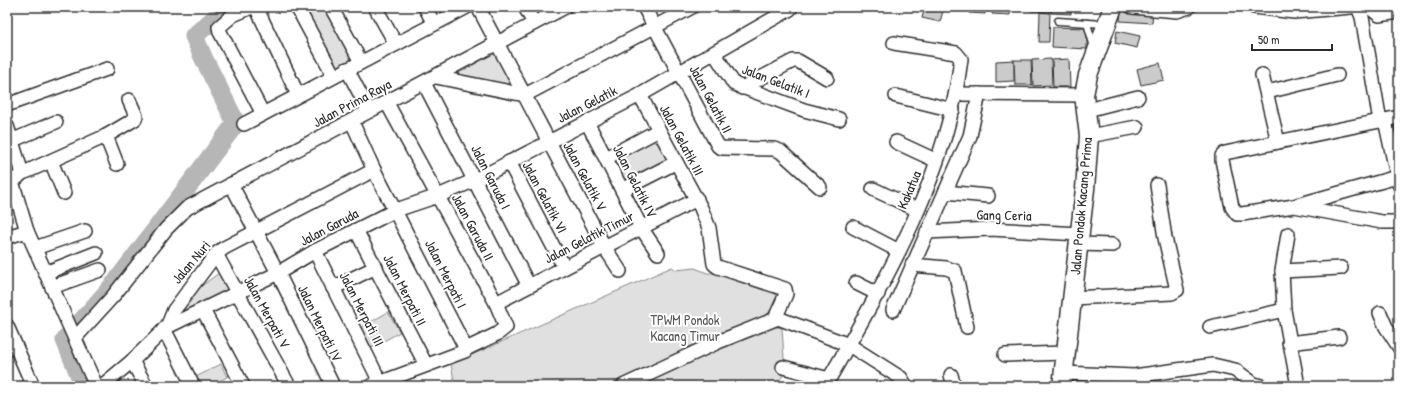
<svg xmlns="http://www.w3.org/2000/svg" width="1406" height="393" font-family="'Patrick Hand',sans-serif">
  <rect width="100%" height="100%" fill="#fff"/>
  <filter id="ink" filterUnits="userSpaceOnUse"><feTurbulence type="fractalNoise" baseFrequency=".025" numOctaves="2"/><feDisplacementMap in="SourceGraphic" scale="8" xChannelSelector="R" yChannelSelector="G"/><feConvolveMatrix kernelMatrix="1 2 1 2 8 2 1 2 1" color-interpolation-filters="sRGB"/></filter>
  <g filter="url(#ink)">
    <g fill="#e0e0e0" stroke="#868686">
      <path d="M300 7H328L357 61 335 72Z"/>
      <path d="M498 51 521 92 448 79Z"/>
      <path d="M657 136 669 161 623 186 610 160Z"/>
      <path d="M672 267 676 270 695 268 707 273H725L781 296 766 316 768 325 782 328 785 373 775 386H455L451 364Z"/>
      <path d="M219 273 230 292 173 323 193 292Z"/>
      <path d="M388 312 400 332 368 350 357 330Z"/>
      <path d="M221 364 227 377 210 386H196L192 379Z"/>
    </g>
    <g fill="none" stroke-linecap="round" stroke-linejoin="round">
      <path stroke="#b6b6b6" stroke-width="19" d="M84 386 65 340 116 282 236 123 203 57 194 36 228 7"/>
    </g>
    <g fill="#cbcbcb" stroke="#2b2b2b">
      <path d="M925 7H944L940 22 922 18Z"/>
      <path d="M969 7H985V14L969 13Z"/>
      <path d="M993 7H1010V15L992 14Z"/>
      <rect x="1031" y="7" width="19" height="4"/>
      <path d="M1051 7H1072L1071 14 1051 13Z"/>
      <path d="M1121 8 1153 11 1152 23 1120 21Z"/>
      <path d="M1040 12 1050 13 1049 42H1039Z"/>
      <path d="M1053 27 1087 28V49L1052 47Z"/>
      <path d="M1117 31 1140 36 1137 48 1115 43Z"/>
      <path d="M1051 59 1052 85 1033 86 1032 60Z"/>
      <path d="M1069 59 1070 87H1053L1052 60Z"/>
      <path d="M1014 60V81L996 82V61Z"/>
      <path d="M1014 60H1031L1032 85H1015Z"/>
      <path d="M1160 63 1164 80 1141 85 1137 69Z"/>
    </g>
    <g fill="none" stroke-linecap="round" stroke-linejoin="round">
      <g stroke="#2b2b2b" stroke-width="9">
        <g id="lane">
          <path d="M1058 21 1104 24"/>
          <path d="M1087 23 1093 44 1095 45"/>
        </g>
      </g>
      <g stroke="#2b2b2b" stroke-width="16">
        <g id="street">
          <path d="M252 7 233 15 219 27 220 32 263 114"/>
          <path d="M256 7 298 95"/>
          <path d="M297 7 334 76"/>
          <path d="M331 7 361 62"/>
          <path d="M375 7 396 44"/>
          <path d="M425 7 434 24"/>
          <path d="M478 7 605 248 620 271"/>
          <path d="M525 7 534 23"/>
          <path d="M644 7 718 146 722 148 774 149 780 151 820 187"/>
          <path d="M1132 7 1177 11 1189 7"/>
          <path d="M1254 7 1294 12 1351 7"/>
          <path d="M1358 7 1362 17 1380 121"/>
          <path d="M1369 7 1379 15 1399 12"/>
          <path d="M715 54 734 84 804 110 839 119"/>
          <path d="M347 69 369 111"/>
          <path d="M1262 75 1278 142"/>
          <path d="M436 77 525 95 692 7"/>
          <path d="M424 83 529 286"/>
          <path d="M742 88 793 61H798L827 78"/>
          <path d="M1267 92 1337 75"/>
          <path d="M956 94 1084 95"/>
          <path d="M640 95 701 208 709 228 714 264 718 267 785 289 786 294 777 314 778 318"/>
          <path d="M896 96 953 110"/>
          <path d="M7 105 107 69"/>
          <path d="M1087 110 1138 97"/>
          <path d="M1399 117 1225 153 1222 156V160L1232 207 1237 214H1242L1294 206 1382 222H1399"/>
          <path d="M1385 120 1399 184"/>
          <path d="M352 122 374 170 466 349"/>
          <path d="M587 122 642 229 658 253"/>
          <path d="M244 124 467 7"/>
          <path d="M7 126 22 173 17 178"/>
          <path d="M106 136 117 164"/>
          <path d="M1089 136 1137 127"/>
          <path d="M11 141 56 122"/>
          <path d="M896 142 937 161"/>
          <path d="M606 158 659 130"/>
          <path d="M51 161 64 193"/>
          <path d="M509 162 564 267"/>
          <path d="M22 173 28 171 106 136 135 119 136 116 129 100"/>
          <path d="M12 181 27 231 96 386"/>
          <path d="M231 184 278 273 333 386"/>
          <path d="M873 189 918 210"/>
          <path d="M622 190 675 163"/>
          <path d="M945 192 988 196"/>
          <path d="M1297 205 1397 177"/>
          <path d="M853 227 899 251"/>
          <path d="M356 230 426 365"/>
          <path d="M927 232 990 229 1080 234"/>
          <path d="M1288 234 1282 271 1284 310 1298 386"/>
          <path d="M7 237 27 231"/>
          <path d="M1079 244 1113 245"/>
          <path d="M35 248 85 231"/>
          <path d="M315 251 380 382"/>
          <path d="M216 254 289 386"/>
          <path d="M912 265 946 268 955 271 967 327"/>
          <path d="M1282 271 1341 268"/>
          <path d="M45 273 96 253"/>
          <path d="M856 283 878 294"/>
          <path d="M52 287 100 270"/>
          <path d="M333 288 376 267"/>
          <path d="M1072 298 1172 293 1177 290 1165 238 1157 185"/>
          <path d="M496 303 697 199"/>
          <path d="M203 310 243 386"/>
          <path d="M893 310 970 136 979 94"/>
          <path d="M1380 313 1386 327 1399 347"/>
          <path d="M778 318 849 345 901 378 906 386"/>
          <path d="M7 326 33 386"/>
          <path d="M167 327 278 273 315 251 396 210 438 196 475 180 640 95 790 9"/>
          <path d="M1210 327 1284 310"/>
          <path d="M164 329 193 386"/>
          <path d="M75 338 114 295 166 229 187 208 565 7"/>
          <path d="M1289 343 1339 337"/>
          <path d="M1005 355 1065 353"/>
          <path d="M132 361 146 386"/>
          <path d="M783 367 829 379"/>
          <path d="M1063 373 1134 376 1213 365 1235 370 1254 384 1261 386"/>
          <path d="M951 375 954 386"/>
          <path d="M102 386 132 361 167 327 174 310 216 254 224 248 374 170"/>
          <path d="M371 386 465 351 466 349 497 334 506 327 496 303 387 103"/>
          <path d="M623 386 718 342 778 318"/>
          <path d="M827 386 829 379C887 278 947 176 961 59L956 53 894 43"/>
        </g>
      </g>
      <g stroke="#2b2b2b" stroke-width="21">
        <path id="secondary" d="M1062 386 1085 189 1089 136 1084 95 1088 75 1113 7"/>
      </g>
      <use href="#lane" stroke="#fff" stroke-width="6"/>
      <use href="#street" stroke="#fff" stroke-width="13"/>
      <use href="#secondary" stroke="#fff" stroke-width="18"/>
    </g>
  </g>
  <g text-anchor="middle" stroke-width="4" stroke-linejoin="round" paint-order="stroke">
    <g font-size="14" fill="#2b2b2b" stroke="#fff">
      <text transform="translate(776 81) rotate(21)" y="5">Jalan Gelatik I</text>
      <text transform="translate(711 99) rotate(62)" y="5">Jalan Gelatik II</text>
      <text transform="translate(352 103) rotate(-28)" y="5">Jalan Prima Raya</text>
      <text transform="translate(587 104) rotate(-27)" y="5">Jalan Gelatik</text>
      <text transform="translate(682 140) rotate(62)" y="5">Jalan Gelatik III</text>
      <text transform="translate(585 176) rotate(62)" y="5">Jalan Gelatik V</text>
      <text transform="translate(491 177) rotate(63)" y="5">Jalan Garuda I</text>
      <text transform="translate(635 181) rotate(63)" y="5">Jalan Gelatik IV</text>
      <text transform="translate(909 190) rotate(-67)" y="5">Kakatua</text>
      <text transform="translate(545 197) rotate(62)" y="5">Jalan Gelatik VI</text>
      <text transform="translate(1081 206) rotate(-85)" y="5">Jalan Pondok Kacang Prima</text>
      <text transform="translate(1004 215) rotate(1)" y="5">Gang Ceria</text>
      <text transform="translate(329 227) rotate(-28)" y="5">Jalan Garuda</text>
      <text transform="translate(473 227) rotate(62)" y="5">Jalan Garuda II</text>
      <text transform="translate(589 237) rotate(-27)" y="5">Jalan Gelatik Timur</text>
      <text transform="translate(191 262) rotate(-50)" y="5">Jalan Nuri</text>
      <text transform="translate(446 274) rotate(63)" y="5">Jalan Merpati I</text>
      <text transform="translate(405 290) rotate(63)" y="5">Jalan Merpati II</text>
      <text transform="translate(362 309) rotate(63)" y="5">Jalan Merpati III</text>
      <text transform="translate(267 312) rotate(61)" y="5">Jalan Merpati V</text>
      <text transform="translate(320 323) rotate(64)" y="5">Jalan Merpati IV</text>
    </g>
    <g font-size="14" fill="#585858" stroke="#fff">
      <text x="685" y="325">TPWM Pondok<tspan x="685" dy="16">Kacang Timur</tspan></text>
    </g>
  </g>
  <rect width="1406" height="393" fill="none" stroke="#fff" stroke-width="24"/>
  <rect x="12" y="12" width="1382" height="369" fill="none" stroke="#2b2b2b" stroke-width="1.5" filter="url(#ink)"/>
  <path d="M1252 44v6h80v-6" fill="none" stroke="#2b2b2b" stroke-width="2"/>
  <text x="1258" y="44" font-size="12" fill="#2b2b2b" stroke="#ffffff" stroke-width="3" paint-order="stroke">50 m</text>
</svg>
